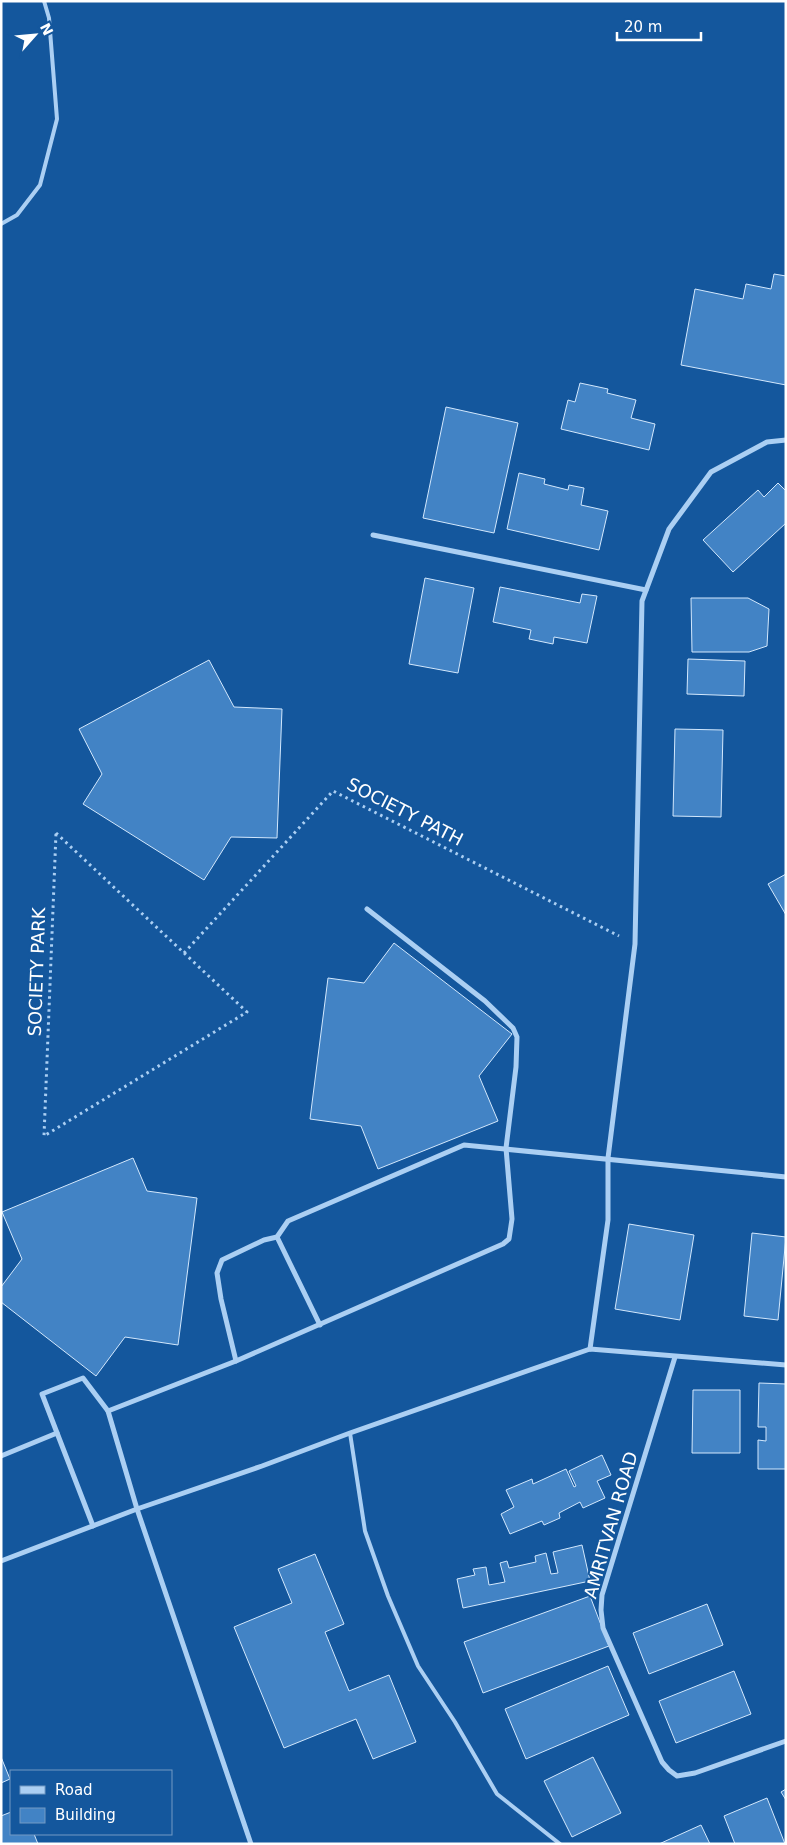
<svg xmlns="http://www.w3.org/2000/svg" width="787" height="1845" font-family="'DejaVu Sans',sans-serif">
  <rect width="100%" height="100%" fill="#14579d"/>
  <g fill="#4283c5" stroke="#d3e8fd">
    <path d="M774 274 786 276V385L681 365 695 289 743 299 746 284 771 289Z"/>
    <path d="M580 383 608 389 607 393 636 400 631 418 655 424 649 450 561 429 568 400 575 402Z"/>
    <path d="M446 407 518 423 494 533 423 518Z"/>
    <path d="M519 473 545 479 544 484 568 490 569 485 584 488 581 505 608 511 599 550 507 529Z"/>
    <path d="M778 483 786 491V523L733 572 703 540 758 490 764 497Z"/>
    <path d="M425 578 474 588 458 673 409 664Z"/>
    <path d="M500 587 580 603 582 594 597 596 587 643 554 637 553 644 529 639 531 630 493 622Z"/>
    <path d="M691 598H748L769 609 767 646 749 652H692Z"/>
    <path d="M688 659 745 661 744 696 687 694Z"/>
    <path d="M209 660 234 707 282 709 277 838 231 837 204 880 83 804 102 774 79 729Z"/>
    <path d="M675 729 723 730 721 817 673 816Z"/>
    <path d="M786 874V915L768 884Z"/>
    <path d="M394 943 512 1034 479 1076 498 1121 378 1169 361 1126 310 1119 328 978 364 983Z"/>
    <path d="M133 1158 147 1191 197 1198 178 1345 125 1337 96 1376 1 1302V1287L22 1259 2 1212Z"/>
    <path d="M629 1224 694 1235 680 1320 615 1309Z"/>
    <path d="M752 1233 786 1237 778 1320 744 1316Z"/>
    <path d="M759 1383 786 1384V1469H758V1440L766 1441V1427H758Z"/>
    <path d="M693 1390H740V1453H692Z"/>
    <path d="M602 1455 611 1475 597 1481 605 1498 583 1508 580 1502 559 1513 560 1518 544 1525 542 1521 510 1534 501 1514 514 1507 506 1490 532 1479 533 1484 566 1469 574 1487 576 1486 569 1471Z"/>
    <path d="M582 1545 590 1581 463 1608 457 1579 475 1575 473 1569 486 1567 489 1585 505 1582 500 1563 507 1561 509 1568 536 1562 535 1556 546 1553 551 1574 558 1573 553 1552Z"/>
    <path d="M315 1554 344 1624 325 1632 349 1691 389 1675 416 1742 373 1759 356 1719 284 1748 234 1627 292 1603 278 1569Z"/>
    <path d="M590 1596 609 1646 483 1693 464 1642Z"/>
    <path d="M707 1604 723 1645 649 1674 633 1633Z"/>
    <path d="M608 1666 629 1715 526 1759 505 1709Z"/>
    <path d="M734 1671 751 1714 676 1743 659 1701Z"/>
    <path d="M1 1757 10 1779 1 1783Z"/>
    <path d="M593 1757 621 1813 572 1837 544 1781Z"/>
    <path d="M786 1789V1800L781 1792Z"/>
    <path d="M767 1798 785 1844H735L724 1816Z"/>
    <path d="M11 1812V1834H34L38 1844H1V1816Z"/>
    <path d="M701 1825 710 1844H659Z"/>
  </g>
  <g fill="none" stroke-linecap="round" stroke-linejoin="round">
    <g stroke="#abcff3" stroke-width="3" stroke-dasharray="2.5 4" stroke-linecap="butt">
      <path d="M56 833 247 1012 44 1136Z"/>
      <path d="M184 953 333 791 619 936"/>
    </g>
    <g stroke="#abcff3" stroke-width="4">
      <path d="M1 224 17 215 40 185 57 119 49 18 44 1"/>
      <path d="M350 1433 365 1531 388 1596 418 1666 455 1722 497 1794 560 1844"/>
    </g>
    <g stroke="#abcff3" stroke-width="5">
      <path d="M373 535 646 590"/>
      <path d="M277 1237 320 1325"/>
      <path d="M590 1349 608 1220V1158L635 944 642 601 669 529 711 472 767 442 786 440"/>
      <path d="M675 1357 602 1595 601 1610 603 1628 662 1762 669 1770 677 1776 695 1773 786 1741"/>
      <path d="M236 1361 221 1299 217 1273 222 1260 264 1240 277 1237 288 1221 464 1145 786 1177"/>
      <path d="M108 1411 236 1361 503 1244 509 1239 512 1219 506 1148 516 1067 517 1037 513 1028 485 1001 367 909"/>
      <path d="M1 1456 57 1433"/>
      <path d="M93 1526 42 1394 83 1378 108 1411 137 1509 251 1844"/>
      <path d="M1 1561 137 1509 262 1466 350 1433 590 1349 786 1365"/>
    </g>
  </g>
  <g text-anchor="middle" stroke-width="4" stroke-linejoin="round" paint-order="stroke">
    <g font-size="18" fill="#fff" stroke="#14579d">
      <text transform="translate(405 812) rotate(27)" y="6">SOCIETY PATH</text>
      <text transform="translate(37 972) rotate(-88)" y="6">SOCIETY PARK</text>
      <text transform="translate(611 1525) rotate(-74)" y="6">AMRITVAN ROAD</text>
    </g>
  </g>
  <rect width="787" height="1845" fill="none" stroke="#ffffff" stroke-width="5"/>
  <rect x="10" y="1770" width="162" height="65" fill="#14579d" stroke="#729ac4"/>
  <rect x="20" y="1786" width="25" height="8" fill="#abcff3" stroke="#729ac4"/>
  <text x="55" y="1795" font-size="15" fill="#ffffff">Road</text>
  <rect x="20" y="1808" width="25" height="15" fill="#4283c5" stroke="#729ac4"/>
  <text x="55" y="1820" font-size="15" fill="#ffffff">Building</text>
  <g transform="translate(35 35) rotate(63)" stroke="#14579d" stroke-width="4" paint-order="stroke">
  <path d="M0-4L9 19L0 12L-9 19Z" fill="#ffffff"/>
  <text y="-8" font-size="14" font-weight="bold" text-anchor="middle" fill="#ffffff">N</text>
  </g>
  <path d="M617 32v8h84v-8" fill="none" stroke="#ffffff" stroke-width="2.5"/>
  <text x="624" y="32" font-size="15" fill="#ffffff" stroke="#14579d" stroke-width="4" paint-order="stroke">20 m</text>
</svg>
